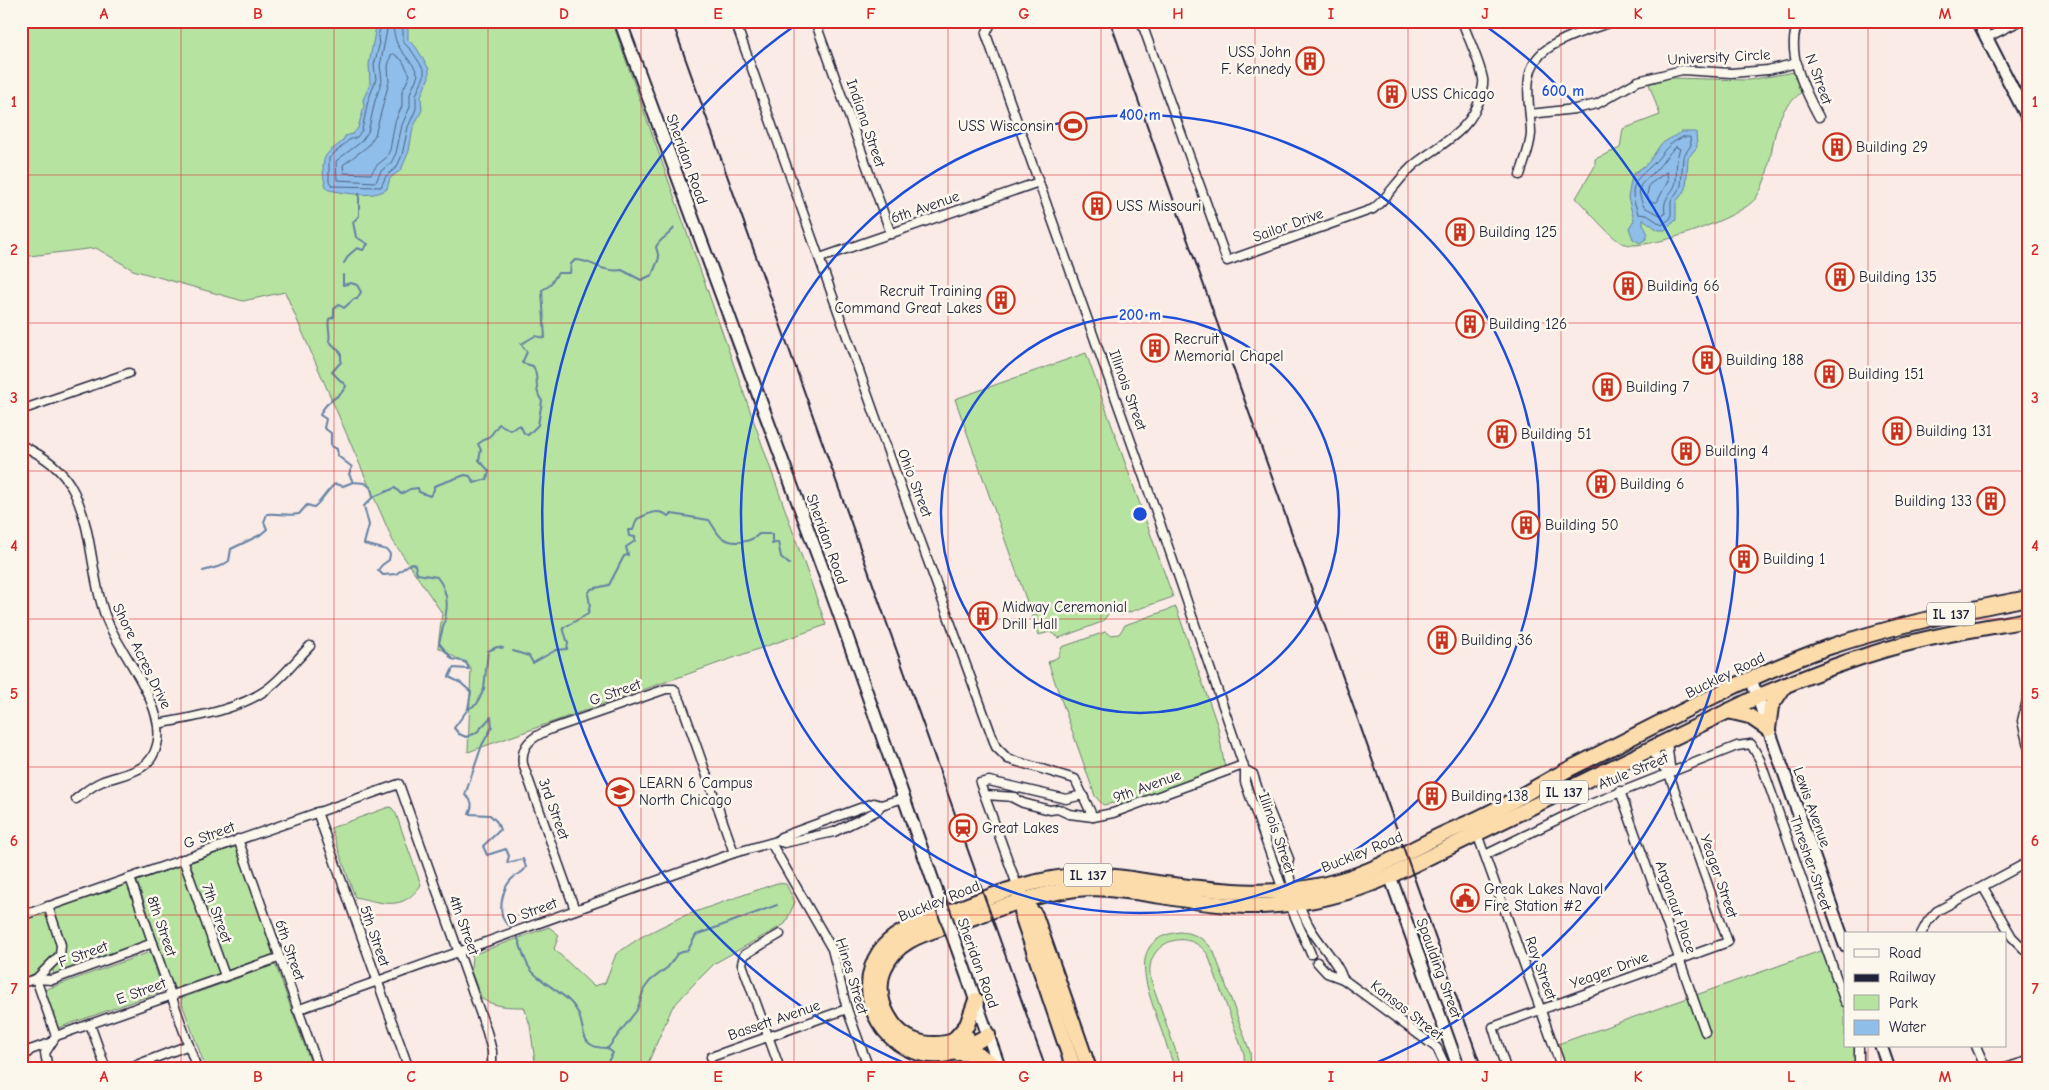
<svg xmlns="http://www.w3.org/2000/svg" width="2049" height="1090" font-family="'Comic Neue',sans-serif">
  <rect width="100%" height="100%" fill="#faebe7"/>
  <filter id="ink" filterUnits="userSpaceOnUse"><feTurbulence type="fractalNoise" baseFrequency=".02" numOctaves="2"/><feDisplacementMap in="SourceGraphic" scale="10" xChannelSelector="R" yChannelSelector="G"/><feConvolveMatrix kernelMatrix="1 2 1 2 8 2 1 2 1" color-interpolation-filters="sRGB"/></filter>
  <g filter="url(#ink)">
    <g fill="#b7e3a1" stroke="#6c826e">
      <path d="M21 21H612L826 625 468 752 471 667 438 647 442 613 393 541 285 292 243 301 133 270 96 248 21 257Z"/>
      <path d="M1794 72 1801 92C1795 99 1788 103 1783 112 1769 138 1773 174 1756 198 1743 217 1642 254 1622 243 1610 237 1587 209 1576 198L1595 166V159L1620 148 1623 129 1660 115 1649 84 1669 78 1749 80Z"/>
      <path d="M1086 353 1173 597 1121 615 1117 613H1109L1102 622 1059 638 1050 632 1038 635 1032 616 1038 614 1036 611 1031 613 955 399Z"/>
      <path d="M1176 607 1218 727 1225 769 1122 805 1121 802 1103 805 1095 796 1048 662 1058 657 1062 647 1105 632 1111 635 1119 634 1125 625Z"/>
      <path d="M389 807 392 808 396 814 421 885C402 912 384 903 355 897L331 828Z"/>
      <path d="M236 846 274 954 227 971 189 863Z"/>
      <path d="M182 865 220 974 174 990 137 881Z"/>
      <path d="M129 881 150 940 54 974 52 968C74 948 60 933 52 908Z"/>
      <path d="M777 883 786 884 795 902 785 924 715 963 692 986 672 1008 648 1063 649 1069H536L530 1025 524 1007C508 1007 496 1007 482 999L471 971 472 955 549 927 559 935 554 949 593 986 605 983 616 954 641 937 681 917Z"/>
      <path d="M46 910C60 949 68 962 21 979V919Z"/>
      <path d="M1180 932C1195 933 1206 939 1214 952L1250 1052 1251 1069H1245L1244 1054 1208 955C1187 924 1142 944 1151 980L1182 1069H1175C1169 1052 1163 1035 1157 1018 1146 985 1127 938 1180 932Z"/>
      <path d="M1823 950 1845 1012V1046H1856L1855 1069H1567L1558 1044Z"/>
      <path d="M150 952 163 991 58 1028 44 990Z"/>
      <path d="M274 965 276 966 313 1069H206L181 1001 182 998Z"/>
    </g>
    <g fill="#8ebee9" stroke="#6380a3">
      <path d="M377 21 405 24 408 29V40L416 47 429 69V77L421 96 422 110 413 128 409 151 401 170 390 178 387 189C374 199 345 193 329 190L327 189C323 180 320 160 328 153 334 146 342 145 345 136L353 134 358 128 364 106 363 100 370 84 369 64Z"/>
      <path d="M1681 132H1696L1697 147 1688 158 1686 189 1676 202V220L1665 230H1658L1643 219V224L1648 234 1646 239 1640 243 1633 239 1629 228 1634 220 1628 198 1632 175 1648 163 1661 144Z"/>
    </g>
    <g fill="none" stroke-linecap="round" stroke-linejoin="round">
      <g stroke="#4d6081" stroke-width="1">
        <path d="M382 21 378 36 379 46 374 65 376 79 368 101 362 130 357 137 349 140 329 158V181L332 186 381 187 386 176 397 167 402 155 408 127 416 109V95L424 76V70L412 51 403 42V30L398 21"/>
        <path d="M391 24C395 31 394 40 399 47 405 57 414 63 418 75L410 94V107L402 125 396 153 391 163 381 171 376 182 337 180 336 161 361 142 368 132 375 101 382 80 380 66 388 25Z"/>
        <path d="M394 54 402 60 410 75 402 92V106L395 122 390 150 386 158 377 165 371 174 344 173 343 165 368 146 375 135 389 82 388 66 391 55Z"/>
        <path d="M1683 137H1690L1691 145 1683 157 1681 186 1671 201V218L1662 225 1647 215 1638 214C1637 208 1633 201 1633 195 1633 179 1641 176 1651 166 1665 153 1663 146 1683 137Z"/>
        <path d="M1676 147 1680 149C1675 160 1677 170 1676 181 1674 194 1662 195 1665 214L1662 216 1644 207C1634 185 1641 185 1655 171 1663 163 1667 154 1676 147Z"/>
        <path d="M1667 172 1668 181 1657 202H1650L1647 195 1649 185Z"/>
      </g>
      <g stroke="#6380a3" stroke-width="2">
        <path d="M344 263 349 255 357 248 363 250 368 244 356 237 353 222 359 216V193"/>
        <path d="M343 275V285L351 283 357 285 361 292 357 299H354L344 308 339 305 334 309V317L329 319C327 327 331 333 329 341L341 353V362L332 372 346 386C341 398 326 399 320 415L326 419 324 428 331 433V446L337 449 338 456 352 467 349 474 353 482 365 483 371 488 373 497"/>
        <path d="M203 571 221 566 229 561 231 549 260 535 267 529 264 522 267 514C278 513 287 516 299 514L307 505 314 507C323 500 326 491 335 484L343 486 353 482"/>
        <path d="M503 648 497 647 488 651 484 689 477 704 468 709 454 728 459 734 466 737 476 733 491 717 492 727 482 745 465 795C473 801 473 805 469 814L490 815 497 822 500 830 483 846 487 855 506 849 509 856 507 863 523 859 526 867C523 873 519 873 514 877 503 885 497 910 505 922 508 926 512 925 514 930"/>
        <path d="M513 651 529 656 533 663 556 650 567 649 568 643 563 628 588 614 590 605 588 594 591 589 609 585 624 556 628 555 626 547 635 541V537L629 536 628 530H633L637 519C648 514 658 508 668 516L672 514 709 520C713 525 717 534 721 537 732 545 750 543 759 534H772V544L778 542 781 557 789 564"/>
        <path d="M468 709 471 692 461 683 449 677 453 668 469 669 466 662 452 659 439 643C445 618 454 599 437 577L417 574 415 565 411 563 396 574 383 575 378 570 382 565 389 560 390 554 387 550 364 544 369 525 364 506 373 497 395 488 401 494 410 489 418 488 419 492 430 496 434 490V486L465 475 470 476 474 483 487 479 489 471 479 460 481 450 478 444 491 435 499 424 510 430 520 425 524 433 528 435 538 425 542 401C533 390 540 378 533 366L522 363 527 352 521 344 535 336 545 338 542 290 549 286 558 273H570L571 264 575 260C593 260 600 273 622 270L641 280 652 275 659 258 656 247C660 238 669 236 674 228"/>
        <path d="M516 934C522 946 523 960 531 970 543 985 567 993 577 1011 587 1029 577 1048 607 1048L613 1053 603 1069"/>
        <path d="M608 1048 637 1010 644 989 650 981 668 967 677 954 688 950 696 935 777 905"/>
      </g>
      <g stroke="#22223b" stroke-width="11">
        <g id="street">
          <path d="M735 21 883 438 996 747 1008 759 1075 779 1093 817"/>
          <path d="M815 21 891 234"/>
          <path d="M992 21 986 34 1159 520 1245 770V782L1284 893"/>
          <path d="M1141 21 1227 261 1373 209C1389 197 1399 177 1415 164 1441 144 1474 129 1481 94 1482 89 1484 84 1483 79 1479 60 1469 40 1462 21"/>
          <path d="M1799 21C1784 51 1805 91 1819 117"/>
          <path d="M1981 27 1993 21"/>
          <path d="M1986 38 2020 21"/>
          <path d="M1530 114 1575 109 1597 104 1638 81 1682 70 1731 73 1768 70 1797 63"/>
          <path d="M1520 175C1524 162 1530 148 1531 134 1531 105 1518 69 1547 49 1567 35 1592 29 1615 21"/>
          <path d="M820 258 1039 182"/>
          <path d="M21 410 129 373"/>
          <path d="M21 445C44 456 63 469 74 492 95 535 90 585 110 627 125 659 167 709 157 745 150 774 123 773 101 782 91 786 84 793 76 799"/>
          <path d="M2028 696 2022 721 2028 746"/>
          <path d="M158 724C193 717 236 711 266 690 282 679 296 660 310 646"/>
          <path d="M1651 749 1663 767 1668 771"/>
          <path d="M1245 770 1253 774 1261 799"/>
          <path d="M1620 791 1705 1032"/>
          <path d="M985 795 1015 797"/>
          <path d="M1261 795 1265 800 1289 859C1283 871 1304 918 1312 931 1322 947 1337 961 1343 979L1327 973 1317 962"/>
          <path d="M1011 797 1023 803 1050 810 1058 809 1069 814 1093 817 1113 813 1243 765"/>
          <path d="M1264 810 1283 861 1287 863"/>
          <path d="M317 812 409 1069"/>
          <path d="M1476 831 1562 1069"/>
          <path d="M238 839 319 1069"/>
          <path d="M777 841 784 843 834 832 877 811 881 805"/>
          <path d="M771 843 832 949 847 1009 869 1069"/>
          <path d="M1485 855 1583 807 1737 746 1751 744 1760 760 1845 1002"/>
          <path d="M183 859 225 976"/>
          <path d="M130 878 197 1069"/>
          <path d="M1983 887 2012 937 2028 953"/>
          <path d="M1018 888 980 783 989 781 1066 799 1083 795"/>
          <path d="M1289 903 1311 954"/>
          <path d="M48 906 61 945 60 955 36 979 56 1036"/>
          <path d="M575 910 523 764C520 744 534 736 551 729L666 689H674L681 702 734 853"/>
          <path d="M21 916 399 784 487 1032 492 1051V1069"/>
          <path d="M780 934 744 955 742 964 780 1069"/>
          <path d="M1921 934 1928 921 1937 911 2028 862"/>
          <path d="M1343 979 1437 1048 1447 1069"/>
          <path d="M21 983 36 979 52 980 153 943"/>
          <path d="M297 1010 734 853 777 841 781 837 874 803 881 805 904 798"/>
          <path d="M90 1024 106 1069"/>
          <path d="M1976 1046 1986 1069"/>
          <path d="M30 1050 50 1043"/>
          <path d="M21 1053 30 1050 21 1060"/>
          <path d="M711 1057 847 1009"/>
          <path d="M48 1069 45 1053 56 1036 278 958"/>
          <path d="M126 1069 189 1045"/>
          <path d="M1506 1069 1493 1027 1728 942 1668 771 1670 766 1667 742"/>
          <path d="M1859 1069V1046"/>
          <path d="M2001 1069 2028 1061"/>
        </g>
      </g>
      <g stroke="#22223b" stroke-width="15">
        <g id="secondary">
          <path d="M620 21 837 608 938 895"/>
          <path d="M1978 21 2028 119"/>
          <path d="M1751 679 1845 945"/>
          <path d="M1390 876 1459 1069"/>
          <path d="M956 945 1000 1069"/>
          <path d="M1881 1046 1889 1069"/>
        </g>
      </g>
      <g stroke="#22223b" stroke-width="18">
        <g id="highway">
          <path d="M1728 711 1749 716 1768 729"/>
          <path d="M1768 729 1771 706 1785 685"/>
          <path d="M1020 893 1023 918 1074 1069"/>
          <path d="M1022 901 1035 915 1089 1069"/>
          <path d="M988 1035C975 1043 958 1053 942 1055 888 1060 849 997 880 951 893 933 914 926 934 918 980 901 1028 878 1078 876 1104 874 1131 879 1157 883 1220 891 1279 899 1341 880 1373 871 1403 854 1433 839 1450 830 1468 824 1485 815 1515 801 1543 782 1573 767 1655 726 1740 679 1826 648 1891 626 1960 611 2028 598"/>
          <path d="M967 1037C953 1042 939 1046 923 1043 891 1036 873 999 884 969 896 939 927 933 954 924 998 909 1043 890 1089 888 1107 888 1125 891 1142 893 1181 899 1222 907 1262 906 1308 904 1348 895 1390 876L1757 697C1812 674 1868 652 1926 639 1960 631 1994 626 2028 620"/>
          <path d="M953 1041 967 1025 976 1000"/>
          <path d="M957 1053 978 1054 999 1069"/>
        </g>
      </g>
      <use href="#street" stroke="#fbf7ec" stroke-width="8"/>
      <use href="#secondary" stroke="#fbf7ec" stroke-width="11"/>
      <use href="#highway" stroke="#fddcac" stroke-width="14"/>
      <g stroke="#22223b" stroke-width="2">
        <path d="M672 21 1046 1069"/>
        <path d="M1110 21 1482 1069"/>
      </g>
      <g stroke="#22223b" stroke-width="15" stroke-linecap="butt">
        <path id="secondary-bridge" d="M938 895 956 945"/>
      </g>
      <use href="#secondary-bridge" stroke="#fbf7ec" stroke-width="11"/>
    </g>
  </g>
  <path fill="none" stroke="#d62828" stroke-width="1" stroke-opacity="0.55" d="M181 21V1069M334 21V1069M488 21V1069M641 21V1069M794 21V1069M948 21V1069M1101 21V1069M1255 21V1069M1408 21V1069M1561 21V1069M1715 21V1069M1868 21V934M21 175H2028M21 323H2028M21 471H2028M21 619H2028M21 767H2028M21 915H2028M1868 1046V1069"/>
  <g fill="none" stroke="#1d4ed8" stroke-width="2.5">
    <circle cx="1140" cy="514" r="199"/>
    <circle cx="1140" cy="514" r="399"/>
    <path d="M916 1068A598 598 0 0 1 797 24M1483 24A598 598 0 0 1 1364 1068"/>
  </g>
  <defs>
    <g id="building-ring" transform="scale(1.4375)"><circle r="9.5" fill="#fbf7ec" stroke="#c8321e" stroke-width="1.5"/><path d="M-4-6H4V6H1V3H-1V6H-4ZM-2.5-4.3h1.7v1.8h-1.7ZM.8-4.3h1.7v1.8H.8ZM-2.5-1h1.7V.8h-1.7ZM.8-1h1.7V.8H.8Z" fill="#c8321e"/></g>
    <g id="stadium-ring" transform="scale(1.4375)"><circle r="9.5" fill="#fbf7ec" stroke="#c8321e" stroke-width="1.5"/><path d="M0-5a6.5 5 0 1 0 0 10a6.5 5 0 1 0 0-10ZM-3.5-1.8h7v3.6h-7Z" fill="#c8321e"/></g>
    <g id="school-ring" transform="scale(1.4375)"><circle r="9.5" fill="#fbf7ec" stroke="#c8321e" stroke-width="1.5"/><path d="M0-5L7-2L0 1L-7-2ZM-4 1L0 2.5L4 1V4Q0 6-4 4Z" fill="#c8321e"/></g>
    <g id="station-ring" transform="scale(1.4375)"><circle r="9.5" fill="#fbf7ec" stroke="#c8321e" stroke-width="1.5"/><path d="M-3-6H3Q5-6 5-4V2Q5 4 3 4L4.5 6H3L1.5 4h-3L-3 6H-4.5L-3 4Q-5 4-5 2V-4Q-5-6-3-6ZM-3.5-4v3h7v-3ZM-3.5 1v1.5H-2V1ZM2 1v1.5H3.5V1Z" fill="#c8321e"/></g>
    <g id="civic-ring" transform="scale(1.4375)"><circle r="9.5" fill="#fbf7ec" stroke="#c8321e" stroke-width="1.5"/><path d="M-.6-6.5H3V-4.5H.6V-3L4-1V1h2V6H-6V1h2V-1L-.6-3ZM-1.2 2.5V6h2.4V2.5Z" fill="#c8321e"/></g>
  </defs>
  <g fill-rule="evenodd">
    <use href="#building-ring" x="1310" y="61"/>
    <use href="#building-ring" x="1392" y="94"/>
    <use href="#stadium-ring" x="1073" y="126"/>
    <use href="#building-ring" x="1837" y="147"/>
    <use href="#building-ring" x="1097" y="206"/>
    <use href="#building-ring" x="1460" y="232"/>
    <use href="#building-ring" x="1840" y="277"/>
    <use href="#building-ring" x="1628" y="286"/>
    <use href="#building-ring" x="1001" y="300"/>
    <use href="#building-ring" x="1470" y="324"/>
    <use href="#building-ring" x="1155" y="348"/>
    <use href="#building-ring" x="1707" y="360"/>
    <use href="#building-ring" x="1829" y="374"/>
    <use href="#building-ring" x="1607" y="387"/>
    <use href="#building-ring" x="1897" y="431"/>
    <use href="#building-ring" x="1502" y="434"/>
    <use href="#building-ring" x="1686" y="451"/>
    <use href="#building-ring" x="1601" y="484"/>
    <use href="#building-ring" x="1991" y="501"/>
    <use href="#building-ring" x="1526" y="525"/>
    <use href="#building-ring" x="1744" y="559"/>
    <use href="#building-ring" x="983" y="616"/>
    <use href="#building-ring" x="1442" y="640"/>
    <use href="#school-ring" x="620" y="792"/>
    <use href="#building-ring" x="1432" y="796"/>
    <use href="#station-ring" x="963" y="828"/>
    <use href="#civic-ring" x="1465" y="898"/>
  </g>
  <g text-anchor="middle" stroke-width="5" stroke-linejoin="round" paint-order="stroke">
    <g fill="#fbf7ec" stroke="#636270" stroke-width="1">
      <rect x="1927" y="602.5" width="48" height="23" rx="4"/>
      <rect x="1540" y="780.5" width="48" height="23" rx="4"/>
      <rect x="1064" y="863.5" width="48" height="23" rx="4"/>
    </g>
    <g font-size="14" font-weight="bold" fill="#22223b">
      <text x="1951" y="619">IL 137</text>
      <text x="1564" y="797">IL 137</text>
      <text x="1088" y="880">IL 137</text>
    </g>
    <g font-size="15" fill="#22223b" stroke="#fbf7ec" text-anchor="start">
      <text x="1291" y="57" text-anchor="end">USS John<tspan x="1291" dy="17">F. Kennedy</tspan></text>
      <text x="1411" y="99">USS Chicago</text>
      <text x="1054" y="131" text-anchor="end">USS Wisconsin</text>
      <text x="1856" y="152">Building 29</text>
      <text x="1116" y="211">USS Missouri</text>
      <text x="1479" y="237">Building 125</text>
      <text x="1859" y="282">Building 135</text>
      <text x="1647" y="291">Building 66</text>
      <text x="982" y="296" text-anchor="end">Recruit Training<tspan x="982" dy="17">Command Great Lakes</tspan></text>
      <text x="1489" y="329">Building 126</text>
      <text x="1174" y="344">Recruit<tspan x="1174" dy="17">Memorial Chapel</tspan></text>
      <text x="1726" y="365">Building 188</text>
      <text x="1848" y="379">Building 151</text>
      <text x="1626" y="392">Building 7</text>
      <text x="1916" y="436">Building 131</text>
      <text x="1521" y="439">Building 51</text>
      <text x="1705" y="456">Building 4</text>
      <text x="1620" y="489">Building 6</text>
      <text x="1972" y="506" text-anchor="end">Building 133</text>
      <text x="1545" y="530">Building 50</text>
      <text x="1763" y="564">Building 1</text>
      <text x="1002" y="612">Midway Ceremonial<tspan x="1002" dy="17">Drill Hall</tspan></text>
      <text x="1461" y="645">Building 36</text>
      <text x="639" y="788">LEARN 6 Campus<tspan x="639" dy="17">North Chicago</tspan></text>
      <text x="1451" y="801">Building 138</text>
      <text x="982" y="833">Great Lakes</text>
      <text x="1484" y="894">Greak Lakes Naval<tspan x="1484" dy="17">Fire Station #2</tspan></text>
    </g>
    <g font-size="15" fill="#22223b" stroke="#fbf7ec">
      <text transform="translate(1719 57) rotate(-3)" y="5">University Circle</text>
      <text transform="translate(1819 79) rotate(70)" y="5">N Street</text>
      <text transform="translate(866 123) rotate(71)" y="5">Indiana Street</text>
      <text transform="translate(687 159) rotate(70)" y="5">Sheridan Road</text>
      <text transform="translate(925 207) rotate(-19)" y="5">6th Avenue</text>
      <text transform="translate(1288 225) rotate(-20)" y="5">Sailor Drive</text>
      <text transform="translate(1128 390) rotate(70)" y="5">Illinois Street</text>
      <text transform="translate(915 483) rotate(69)" y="5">Ohio Street</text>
      <text transform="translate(827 539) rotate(70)" y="5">Sheridan Road</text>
      <text transform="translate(142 656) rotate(64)" y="5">Shore Acres Drive</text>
      <text transform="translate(1725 675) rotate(-26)" y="5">Buckley Road</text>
      <text transform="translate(615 692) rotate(-19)" y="5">G Street</text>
      <text transform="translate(1633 771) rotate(-22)" y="5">Atule Street</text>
      <text transform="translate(1147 786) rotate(-20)" y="5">9th Avenue</text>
      <text transform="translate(1812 807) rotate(70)" y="5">Lewis Avenue</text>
      <text transform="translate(554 809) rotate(70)" y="5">3rd Street</text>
      <text transform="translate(1277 833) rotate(71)" y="5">Illinois Street</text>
      <text transform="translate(209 835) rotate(-20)" y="5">G Street</text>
      <text transform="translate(1362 852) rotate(-22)" y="5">Buckley Road</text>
      <text transform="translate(1811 863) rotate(71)" y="5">Thresher Street</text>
      <text transform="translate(1719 876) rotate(71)" y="5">Yeager Street</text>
      <text transform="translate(939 901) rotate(-22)" y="5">Buckley Road</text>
      <text transform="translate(1676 907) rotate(71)" y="5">Argonaut Place</text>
      <text transform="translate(532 911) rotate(-20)" y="5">D Street</text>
      <text transform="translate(217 913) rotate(70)" y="5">7th Street</text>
      <text transform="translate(464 925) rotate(70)" y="5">4th Street</text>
      <text transform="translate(162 926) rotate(71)" y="5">8th Street</text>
      <text transform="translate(375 936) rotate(71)" y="5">5th Street</text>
      <text transform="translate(290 950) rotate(71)" y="5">6th Street</text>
      <text transform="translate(83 954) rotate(-20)" y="5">F Street</text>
      <text transform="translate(978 963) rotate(70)" y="5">Sheridan Road</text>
      <text transform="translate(1439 968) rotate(70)" y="5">Spaulding Street</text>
      <text transform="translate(1541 968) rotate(70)" y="5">Ray Street</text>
      <text transform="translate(1609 970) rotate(-20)" y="5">Yeager Drive</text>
      <text transform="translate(852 976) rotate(73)" y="5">Hines Street</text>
      <text transform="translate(141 991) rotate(-20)" y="5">E Street</text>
      <text transform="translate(1407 1010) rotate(38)" y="5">Kansas Street</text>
      <text transform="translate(774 1020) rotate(-19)" y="5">Bassett Avenue</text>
    </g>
  </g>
  <circle cx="1140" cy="514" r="8" fill="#1d4ed8" stroke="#fbf7ec" stroke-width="2.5"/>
  <g font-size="15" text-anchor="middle" font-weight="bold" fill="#1d4ed8" stroke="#fbf7ec" stroke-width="5" stroke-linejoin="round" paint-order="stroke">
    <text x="1563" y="96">600 m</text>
    <text x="1140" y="120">400 m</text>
    <text x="1140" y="320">200 m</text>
  </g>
  <rect width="2049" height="1090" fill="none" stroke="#fbf7ec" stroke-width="55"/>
  <rect x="1844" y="932" width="162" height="115" fill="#fbf7ec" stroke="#a4a2a5"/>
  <rect x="1854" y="949" width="25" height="8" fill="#fbf7ec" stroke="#a4a2a5"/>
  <text x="1889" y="958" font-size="15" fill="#22223b">Road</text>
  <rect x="1854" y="974" width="25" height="8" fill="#22223b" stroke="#a4a2a5"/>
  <text x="1889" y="982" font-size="15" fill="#22223b">Railway</text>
  <rect x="1854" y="995" width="25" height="15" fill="#b7e3a1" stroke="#a4a2a5"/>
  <text x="1889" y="1008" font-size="15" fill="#22223b">Park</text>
  <rect x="1854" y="1020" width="25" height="15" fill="#8ebee9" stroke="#a4a2a5"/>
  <text x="1889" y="1032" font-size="15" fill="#22223b">Water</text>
  <rect x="28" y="28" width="1994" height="1034" fill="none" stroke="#d62828" stroke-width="2"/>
  <g font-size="16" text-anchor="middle" font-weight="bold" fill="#d62828">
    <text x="104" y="19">A</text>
    <text x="258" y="19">B</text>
    <text x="411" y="19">C</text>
    <text x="564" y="19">D</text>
    <text x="718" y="19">E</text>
    <text x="871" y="19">F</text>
    <text x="1024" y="19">G</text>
    <text x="1178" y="19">H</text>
    <text x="1331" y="19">I</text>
    <text x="1485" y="19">J</text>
    <text x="1638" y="19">K</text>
    <text x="1791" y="19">L</text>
    <text x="1945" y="19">M</text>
    <text x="14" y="107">1</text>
    <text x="2035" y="107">1</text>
    <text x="14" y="255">2</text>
    <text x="2035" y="255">2</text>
    <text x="14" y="403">3</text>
    <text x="2035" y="403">3</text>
    <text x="14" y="551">4</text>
    <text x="2035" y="551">4</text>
    <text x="14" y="699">5</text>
    <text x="2035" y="699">5</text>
    <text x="14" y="846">6</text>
    <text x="2035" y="846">6</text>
    <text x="14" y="994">7</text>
    <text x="2035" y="994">7</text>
    <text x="104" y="1082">A</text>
    <text x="258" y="1082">B</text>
    <text x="411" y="1082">C</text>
    <text x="564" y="1082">D</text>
    <text x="718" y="1082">E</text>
    <text x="871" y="1082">F</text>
    <text x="1024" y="1082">G</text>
    <text x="1178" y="1082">H</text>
    <text x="1331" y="1082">I</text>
    <text x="1485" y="1082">J</text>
    <text x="1638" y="1082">K</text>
    <text x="1791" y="1082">L</text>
    <text x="1945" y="1082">M</text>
  </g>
</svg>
